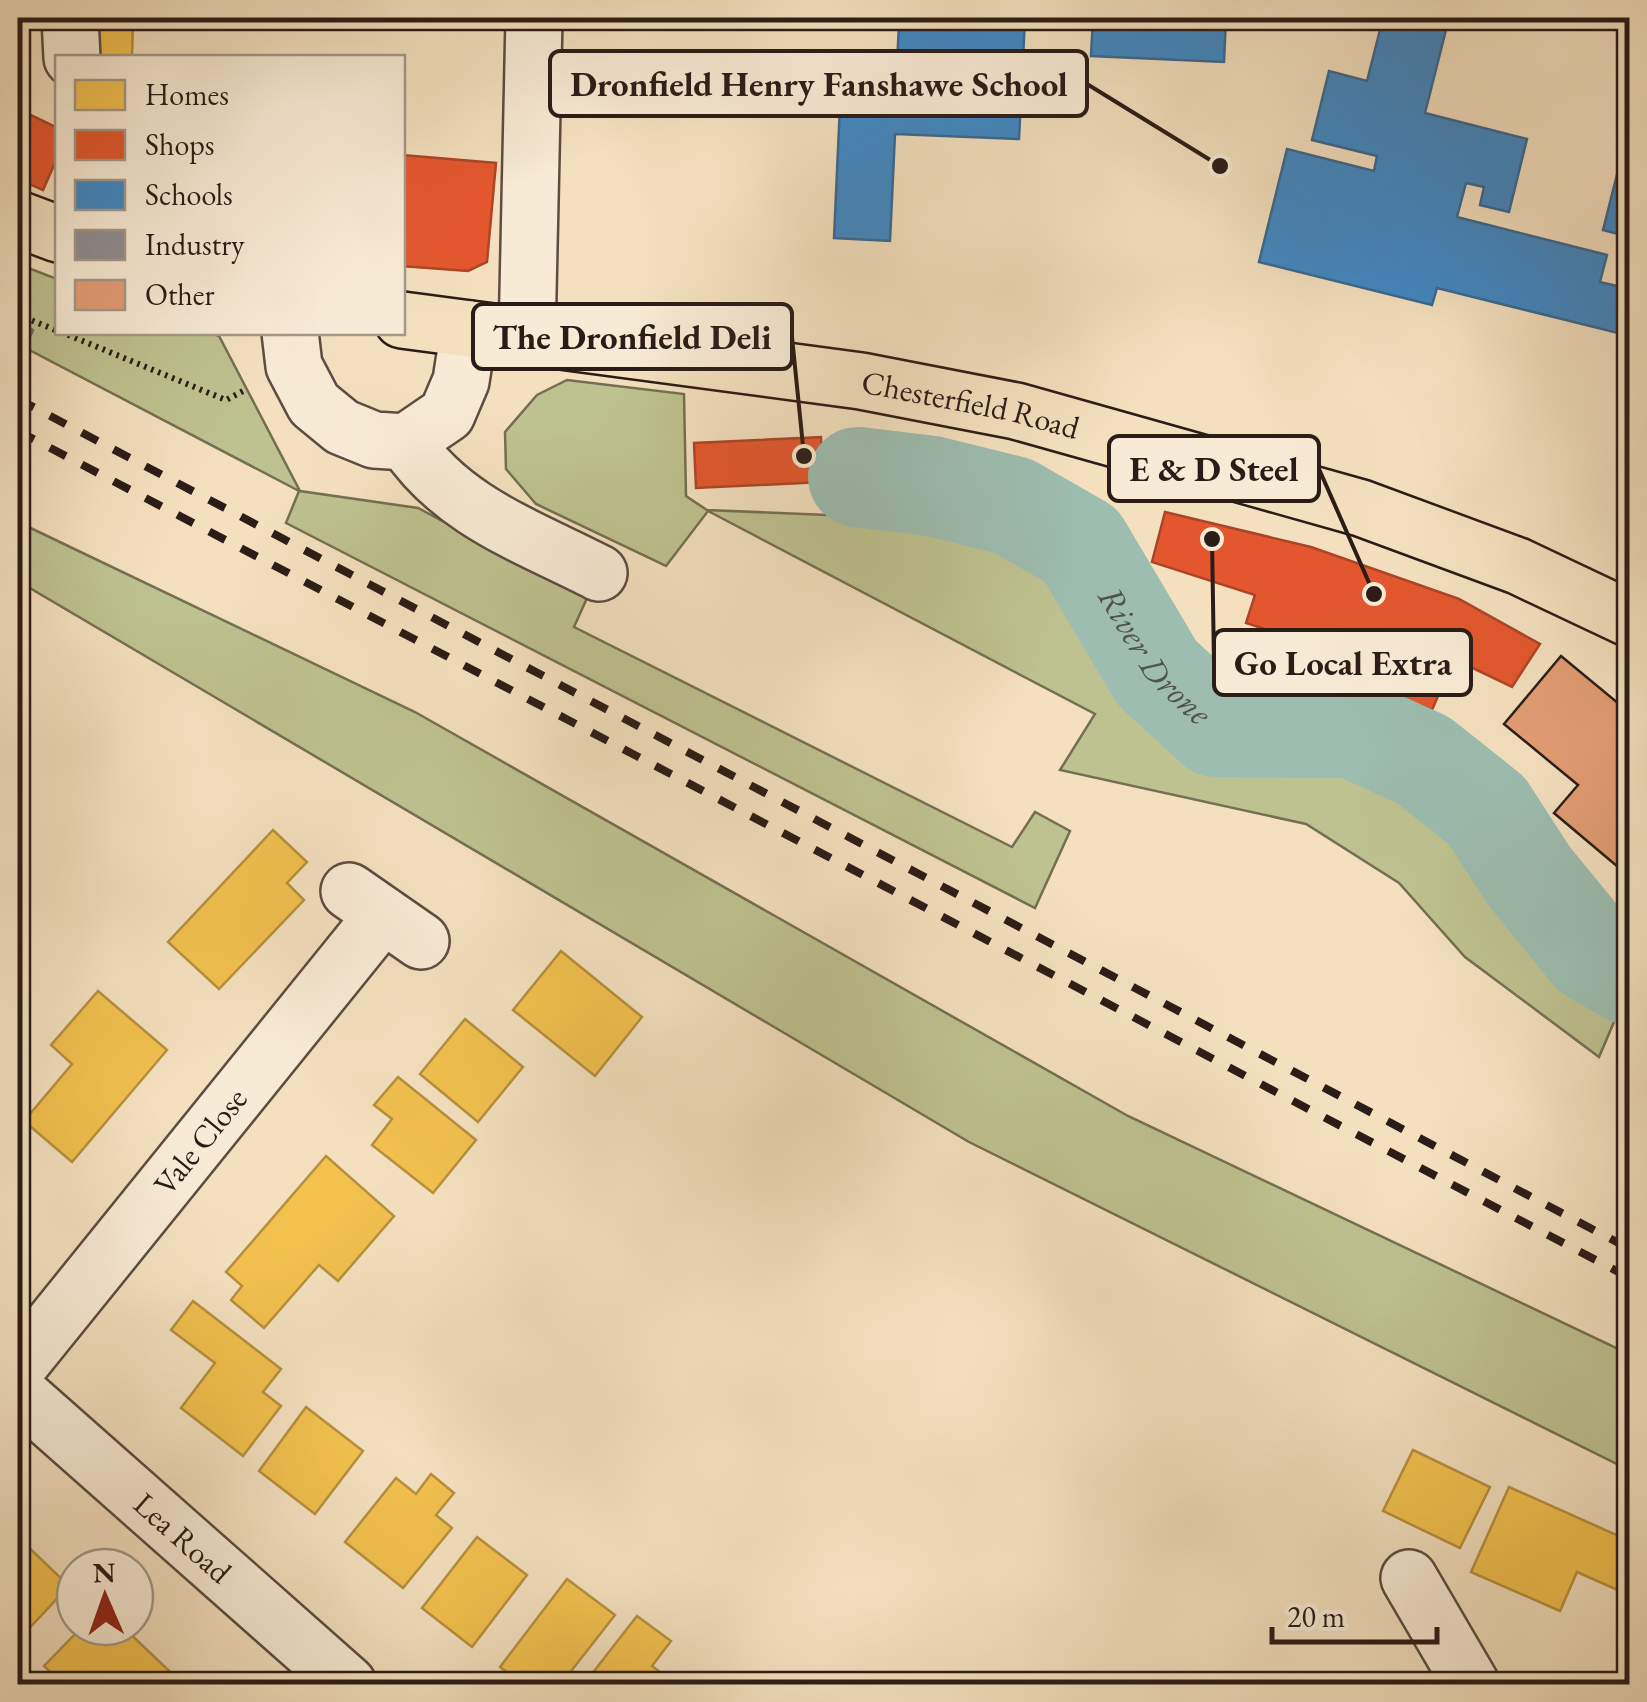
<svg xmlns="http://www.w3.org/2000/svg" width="1647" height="1702" font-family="'EB Garamond',serif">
  <rect width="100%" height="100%" fill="#f4e0bf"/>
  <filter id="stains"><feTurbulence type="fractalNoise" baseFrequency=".002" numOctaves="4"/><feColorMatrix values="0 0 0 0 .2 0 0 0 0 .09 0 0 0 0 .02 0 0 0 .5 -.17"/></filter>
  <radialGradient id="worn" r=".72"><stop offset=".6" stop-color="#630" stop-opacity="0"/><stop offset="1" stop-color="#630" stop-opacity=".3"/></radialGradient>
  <g fill="#bec290" stroke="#746f53" stroke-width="2.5">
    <path d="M18 264 57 279 58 332H208L219 336 300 491 418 508 587 598 574 627 1012 847 1035 812 1070 831 1035 908 286 523 299 491 18 344Z"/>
    <path d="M567 380 684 394 686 496 707 510 851 516 858 477 932 486 1013 506 1081 545 1157 673 1216 727 1352 728 1423 760 1487 811 1529 876 1629 931V987L1599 1057 1465 957 1399 883 1306 824 1060 770 1095 714 708 511 666 566 536 504 506 469 505 432 537 395Z"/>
    <path d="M18 522 415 712 1128 1116 1629 1354V1470L969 1142 18 581Z"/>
  </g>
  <g fill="#f2c14e" stroke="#b6903d" stroke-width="2.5">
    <path d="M94 18H133L132 58H92Z"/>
    <path d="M273 830 307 862 287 883 304 900 219 989 168 942Z"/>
    <path d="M561 951 642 1017 595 1076 513 1010Z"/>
    <path d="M98 991 167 1050 72 1162 24 1121 72 1064 51 1045Z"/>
    <path d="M465 1019 523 1067 478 1122 420 1074Z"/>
    <path d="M398 1077 476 1140 433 1193 372 1145 392 1119 374 1105Z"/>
    <path d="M326 1156 394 1216 338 1281 319 1265 264 1328 231 1300 242 1286 226 1272Z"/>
    <path d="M193 1301 281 1369 263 1392 281 1406 243 1456 181 1408 215 1363 171 1330Z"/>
    <path d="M306 1407 363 1451 315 1514 259 1471Z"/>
    <path d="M1413 1450 1490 1487 1460 1548 1383 1511Z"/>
    <path d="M431 1474 454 1493 436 1515 452 1528 403 1588 345 1542 396 1478 416 1494Z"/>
    <path d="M1509 1487 1630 1541V1571L1620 1591 1577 1572 1560 1611 1471 1572Z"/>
    <path d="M18 1537 69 1586 18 1640Z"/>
    <path d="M477 1537 527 1575 472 1647 422 1608Z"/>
    <path d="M567 1579 615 1615 561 1684H523L500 1667Z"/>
    <path d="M637 1616 671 1641 652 1666 676 1684H584Z"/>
    <path d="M82 1627H123L183 1684H63L44 1666Z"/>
  </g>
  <g fill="#e4572e" stroke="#ac4527" stroke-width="2.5">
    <path d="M18 109 58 128V156L43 190 18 179Z"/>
    <path d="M402 155 496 163 487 262 468 271 402 266Z"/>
    <path d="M821 437 823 482 696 488 694 443Z"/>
    <path d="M1165 512 1311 547 1459 599 1540 644 1512 687 1454 659 1432 710 1347 677 1357 659 1246 623 1255 595 1152 562Z"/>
  </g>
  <g fill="#3f88c5" stroke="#396890" stroke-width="2.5">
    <path d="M963 18H1025L1019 139 895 134 890 241 834 238 842 61 897 63 899 25 962 29Z"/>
    <path d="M1093 18H1226L1224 62 1091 56Z"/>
    <path d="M1383 18H1449L1425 113 1527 139 1509 212 1480 205 1484 187 1466 183 1457 217 1607 255 1600 282 1630 289 1622 334 1437 288 1432 305 1259 262 1287 149 1374 171 1377 156 1312 140 1329 71 1367 81Z"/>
    <path d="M1630 123V237L1603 230Z"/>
  </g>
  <path fill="#8d8d92" stroke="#6f6b6d" stroke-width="2.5" d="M18 322 33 330 23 352 18 349Z"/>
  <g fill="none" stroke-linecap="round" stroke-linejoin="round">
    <path stroke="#9cbdb0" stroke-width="100" id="s1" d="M858 477 932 486 1013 506 1081 545 1157 673 1216 727 1352 728 1423 760 1487 811 1529 876 1592 953 1630 975"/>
  </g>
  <path fill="#e39d74" stroke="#2a1c16" stroke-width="2.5" d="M1561 656 1630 713V866L1624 872 1554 813 1578 785 1504 724Z"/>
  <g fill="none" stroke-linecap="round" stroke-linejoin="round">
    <g stroke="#5c4d40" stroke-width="60">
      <g id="minor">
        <path d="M70 18 72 58"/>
        <path d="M290 332 294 366 314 404 342 427 374 440 406 442 447 414 461 381 469 329"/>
        <path d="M527 338 534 18"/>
        <path d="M406 442C452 511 527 536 599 573"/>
        <path d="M349 891 421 941"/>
        <path id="s2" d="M18 1367 383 915"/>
        <path id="s3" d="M18 1392 348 1684"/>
        <path d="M1409 1578 1471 1684"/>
      </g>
    </g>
    <g stroke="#2a1c16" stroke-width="60">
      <g id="major">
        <path d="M18 219 58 234"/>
        <path id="s4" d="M402 320 861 381 1016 411 1361 508 1518 566 1630 619"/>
      </g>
    </g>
    <g stroke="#2a1c16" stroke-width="6" stroke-dasharray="2.5 5" stroke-linecap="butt">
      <path d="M18 315 58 331"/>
      <path d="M61 332 226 400 243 391"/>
    </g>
    <use href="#minor" stroke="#f8ebd5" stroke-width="55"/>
    <use href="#major" stroke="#f4e0bf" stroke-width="55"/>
    <g stroke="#2a1c16" stroke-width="8" stroke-dasharray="18 18" stroke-linecap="butt">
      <path d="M18 399 1630 1249"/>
      <path d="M18 431 1630 1278"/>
    </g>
  </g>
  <g text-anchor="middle" stroke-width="10" stroke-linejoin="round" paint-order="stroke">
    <g font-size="32" fill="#2a1c16" stroke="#f8ebd5">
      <text dy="11" stroke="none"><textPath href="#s4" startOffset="575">Chesterfield Road</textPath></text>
      <text dy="11" stroke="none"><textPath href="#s2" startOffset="290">Vale Close</textPath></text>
      <text dy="11" stroke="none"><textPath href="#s3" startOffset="220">Lea Road</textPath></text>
    </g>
    <g font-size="35" font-style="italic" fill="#52544c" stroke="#f8ebd5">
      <text dy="12" stroke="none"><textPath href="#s1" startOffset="370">River Drone</textPath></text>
    </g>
  </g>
  <path fill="none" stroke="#2a1c16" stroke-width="4" d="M1220 166L1087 84M804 456L792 337M1374 594L1319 469M1212 539L1214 663"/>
  <g fill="#2a1c16" stroke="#f8ebd5" stroke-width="4">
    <circle cx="1220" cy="166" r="10"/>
    <circle cx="804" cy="456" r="10"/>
    <circle cx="1374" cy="594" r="10"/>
    <circle cx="1212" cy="539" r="10"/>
  </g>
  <g fill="#f8ebd5" stroke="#2a1c16" stroke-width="4">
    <rect x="550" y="51" width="537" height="65" rx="10"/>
    <rect x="473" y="304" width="319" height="65" rx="10"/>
    <rect x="1109" y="436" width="210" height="65" rx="10"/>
    <rect x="1214" y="630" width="257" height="65" rx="10"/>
  </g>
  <g font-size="35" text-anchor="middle" font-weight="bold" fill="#2a1c16">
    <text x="819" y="96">Dronfield Henry Fanshawe School</text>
    <text x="632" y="349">The Dronfield Deli</text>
    <text x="1214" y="481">E &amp; D Steel</text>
    <text x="1343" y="675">Go Local Extra</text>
  </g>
  <rect width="1647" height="1702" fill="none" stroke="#f4e0bf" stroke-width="60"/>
  <rect x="20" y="20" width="1607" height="1662" fill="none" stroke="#2a1c16" stroke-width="5"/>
  <rect x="30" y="30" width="1587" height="1642" fill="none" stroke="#2a1c16" stroke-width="2.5"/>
  <rect x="55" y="55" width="350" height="280" fill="#f8ebd5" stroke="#a69889" stroke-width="2.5"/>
  <rect x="75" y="80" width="50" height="30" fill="#f2c14e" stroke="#a69889" stroke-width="2.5"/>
  <text x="145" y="105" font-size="30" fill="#2a1c16">Homes</text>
  <rect x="75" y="130" width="50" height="30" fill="#e4572e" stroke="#a69889" stroke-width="2.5"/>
  <text x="145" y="155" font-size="30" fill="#2a1c16">Shops</text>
  <rect x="75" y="180" width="50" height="30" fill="#3f88c5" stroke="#a69889" stroke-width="2.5"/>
  <text x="145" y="205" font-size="30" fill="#2a1c16">Schools</text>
  <rect x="75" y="230" width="50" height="30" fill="#8d8d92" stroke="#a69889" stroke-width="2.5"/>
  <text x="145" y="255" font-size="30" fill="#2a1c16">Industry</text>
  <rect x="75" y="280" width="50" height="30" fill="#e39d74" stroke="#a69889" stroke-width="2.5"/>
  <text x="145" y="305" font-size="30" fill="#2a1c16">Other</text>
  <g transform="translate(105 1597) rotate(358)"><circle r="48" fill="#f8ebd5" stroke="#a69889" stroke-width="2.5"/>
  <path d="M0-8L18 38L0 25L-18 38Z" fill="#8f2418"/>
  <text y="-15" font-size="28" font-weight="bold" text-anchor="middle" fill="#2a1c16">N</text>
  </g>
  <path d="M1272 1627v15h165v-15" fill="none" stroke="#2a1c16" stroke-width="5"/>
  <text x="1287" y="1627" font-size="30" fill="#2a1c16" stroke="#f8ebd5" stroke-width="8" paint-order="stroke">20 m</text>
  <rect width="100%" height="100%" filter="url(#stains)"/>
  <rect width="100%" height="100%" fill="url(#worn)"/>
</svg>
